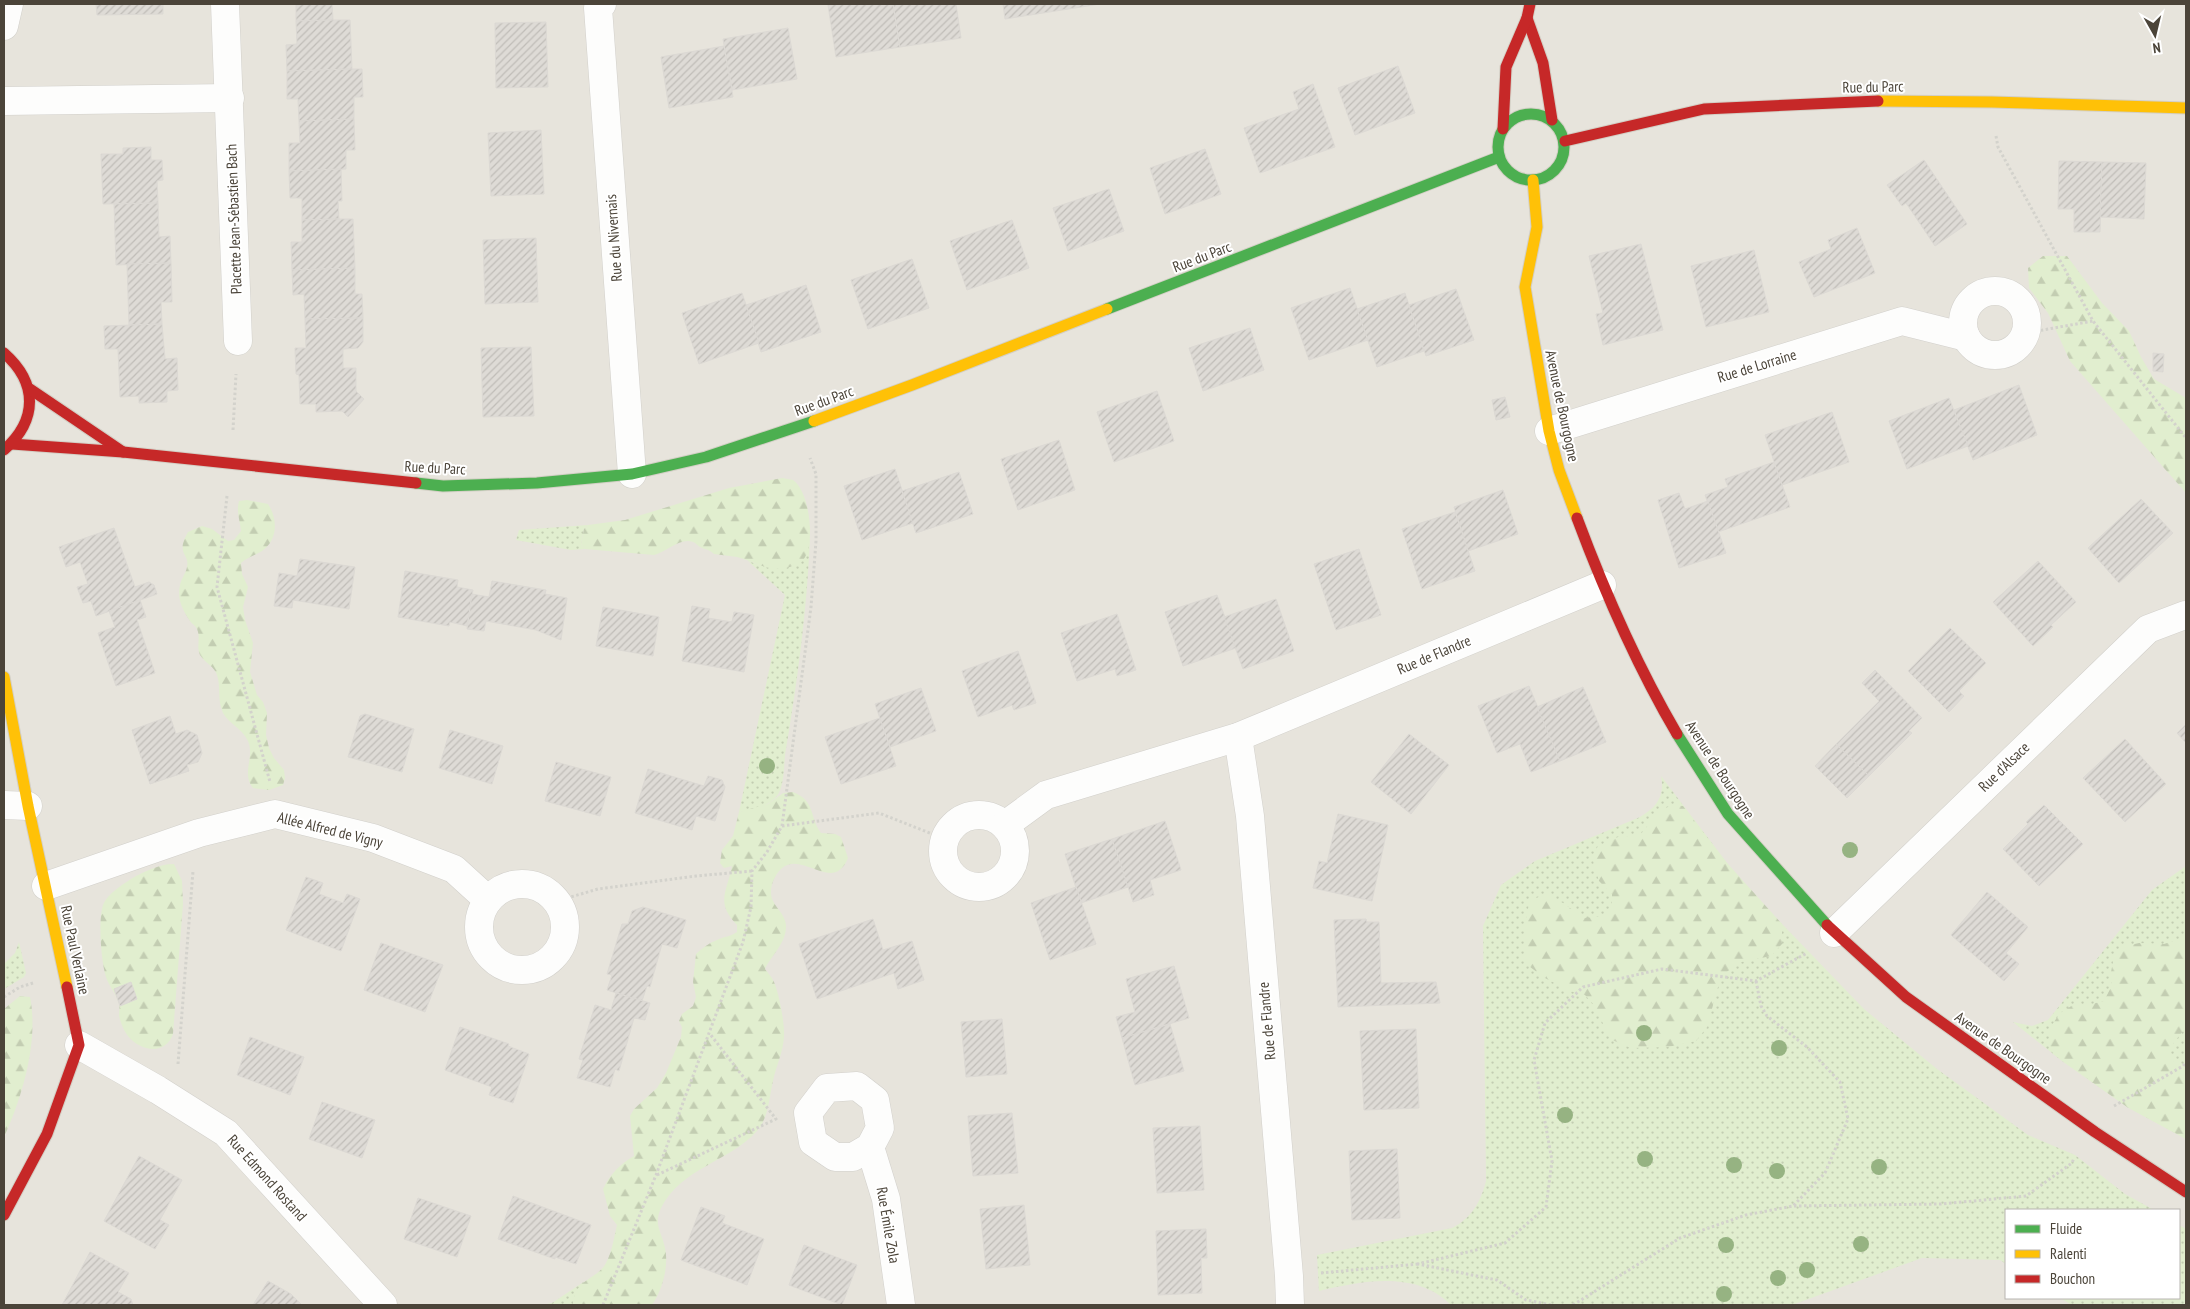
<svg xmlns="http://www.w3.org/2000/svg" width="2190" height="1309" font-family="'PT Sans Narrow',sans-serif">
  <defs>
    <pattern id="grass-dots" width="8" height="8" patternUnits="userSpaceOnUse" patternTransform="scale(1.25)"><rect width="8" height="8" fill="#e1eecf"/><path d="M2 2h.1M6 6h.1" fill="none" stroke="#c3cdb2" stroke-width="1.8" stroke-linecap="round"/></pattern>
    <pattern id="forest-firs" width="22" height="20" patternUnits="userSpaceOnUse" patternTransform="scale(1.25)"><rect width="22" height="20" fill="#e1eecf"/><path d="M5 1l3.5 6h-7zM16 11l3.5 6h-7z" fill="#c3cdb2"/></pattern>
    <pattern id="building-hatch" width="6" height="6" patternUnits="userSpaceOnUse" patternTransform="scale(1.25)"><rect width="6" height="6" fill="#dedbd6"/><path d="M-1 1l2-2M0 6l6-6M5 7l2-2" fill="none" stroke="#c0bdb8"/></pattern>
  </defs>
  <rect width="100%" height="100%" fill="#f4f2ee"/>
  <path fill="#e7e4dc" fill-rule="evenodd" d="M4 4H2186V1305H4ZM2006 1210H2179V1298H2006Z"/>
  <g fill="url(#grass-dots)">
    <path d="M588 525 584 529 581 544 585 549 571 550 516 540 519 530Z"/>
    <path d="M810 538C807 611 797 684 785 755 784 767 784 787 777 796 768 807 752 810 739 812L785 595 748 561C777 571 803 575 810 538Z"/>
    <path d="M1661 776 1727 863 1754 895 1864 1009 1937 1069 2028 1135 2075 1155 2125 1194 2154 1210H2006V1264L2000 1260 1922 1258 1792 1305H1451C1416 1270 1362 1281 1319 1291L1317 1255 1452 1228C1472 1218 1481 1201 1486 1181L1483 926 1501 885 1535 861 1640 817C1657 807 1665 796 1661 776Z"/>
    <path d="M2186 866V1139L2127 1107 2062 1061 2013 1022 2032 1026 2048 1020 2152 890Z"/>
    <path d="M19 942 26 973 24 977 4 989V964L15 953Z"/>
    <path d="M2179 1225 2186 1229V1305H2072L2060 1298H2179Z"/>
    <path d="M585 1281 576 1292 573 1305H541L552 1303Z"/>
  </g>
  <g fill="url(#forest-firs)">
    <path d="M2043 256H2067L2102 303 2129 331 2141 357 2154 379 2186 398V493L2070 361 2048 313 2029 288 2028 268Z"/>
    <path d="M782 478C786 479 790 479 793 480 810 491 816 546 803 560 800 564 790 567 786 568 768 572 753 561 737 557 730 556 721 555 714 554 709 549 706 550 700 547 698 546 695 542 693 542 681 537 666 552 654 555L585 549 581 544 584 529 588 525 625 520 729 488Z"/>
    <path d="M247 500 268 504C278 519 278 540 262 551 254 556 248 557 241 563L242 574 248 587 243 607 245 620 253 643 250 672 257 695 263 702 267 713 266 735 269 748 274 758 284 770 285 778 283 785 269 790 253 788C241 773 255 758 248 741 241 727 229 724 223 713 217 700 221 686 217 675 215 667 205 663 200 655 196 646 201 638 197 629 195 625 192 624 190 621 182 609 177 599 180 585 181 579 186 573 187 567 190 553 175 555 188 532L202 526 212 529 228 541 234 540 241 531C240 520 236 512 239 501Z"/>
    <path d="M793 792C816 801 809 817 821 833L835 834 841 837 848 858C833 895 802 849 781 869 773 877 768 891 773 901 777 909 785 915 786 925 787 942 772 955 765 969 768 973 772 977 774 982 779 993 785 1025 784 1037 783 1053 776 1066 773 1081 769 1098 769 1117 757 1131 728 1163 682 1167 661 1208 654 1224 660 1229 664 1244 670 1263 663 1289 652 1305H573C574 1279 598 1279 606 1263 612 1252 614 1237 617 1225L610 1216 603 1189C611 1173 619 1165 634 1156L630 1116 634 1109 657 1088 666 1073 681 1037 682 1027 679 1021 682 1014 693 1006 696 997 693 982 696 954C702 948 709 943 717 940 725 936 730 937 737 932V925C715 902 727 892 732 866L724 868 720 863 722 850 733 836 739 812 768 804 783 793Z"/>
    <path d="M1671 805 1683 806 1727 863 1782 924V944L1771 956 1741 962 1721 976 1707 1027 1696 1041 1668 1047 1631 1048 1610 1039 1595 1006 1585 995 1570 991 1545 978 1526 964C1522 941 1524 923 1530 901L1545 894 1563 903 1584 918 1605 916 1612 904V894L1599 881 1592 857 1598 846 1618 837 1640 835 1658 813Z"/>
    <path d="M174 864 182 881 183 904 173 1034C166 1055 141 1052 128 1036 124 1031 120 1022 119 1015 119 1012 120 1008 119 1004 117 994 109 987 106 977 101 961 98 921 103 905 107 894 122 885 131 879 143 872 159 864 174 864Z"/>
    <path d="M2186 937V1027L2169 1049 2170 1058 2186 1072V1139L2127 1107 2053 1054 2049 1043 2050 1028 2060 1013 2073 1005H2088L2104 1001 2112 985 2110 977 2114 957 2126 946 2139 943 2164 944Z"/>
    <path d="M20 996 30 997C39 1041 22 1098 4 1137V1009Z"/>
  </g>
  <g fill="url(#building-hatch)" stroke="#dcd9d4">
    <path d="M96 4H163V14L97 15Z"/>
    <path d="M296 4H332L333 20 296 21Z"/>
    <path d="M836 4H893L900 47 836 57 828 5Z"/>
    <path d="M893 4H956L961 38 900 47Z"/>
    <path d="M1003 4H1061L1062 10 1005 19Z"/>
    <path d="M1061 4H1100L1062 10Z"/>
    <path d="M333 20H350L352 69 287 71 286 45 297 44 296 21Z"/>
    <path d="M546 22 548 87 496 88 495 23Z"/>
    <path d="M788 28 797 79 732 90 723 39Z"/>
    <path d="M724 46 733 97 669 108 661 57Z"/>
    <path d="M1398 66 1415 113 1355 135 1338 88Z"/>
    <path d="M352 69H362L363 97H354V119L299 121 298 99H287V71Z"/>
    <path d="M1313 84 1335 147 1260 173 1244 128 1299 109 1293 92Z"/>
    <path d="M354 119 355 150H346V169L289 171V143H300L299 121Z"/>
    <path d="M541 130 544 194 491 196 488 133Z"/>
    <path d="M151 147V160H162L163 180 157 181 158 203 103 204 101 154H123V148Z"/>
    <path d="M1205 149 1221 194 1165 214 1150 168Z"/>
    <path d="M1924 160 1967 224 1935 246 1906 203 1902 206 1887 185Z"/>
    <path d="M2059 161 2102 162 2100 232H2074V209H2058Z"/>
    <path d="M2102 162 2146 163 2144 219 2100 217Z"/>
    <path d="M341 169 342 201H338L339 219 302 220V198H290L289 171Z"/>
    <path d="M1109 189 1124 231 1068 251 1053 208Z"/>
    <path d="M158 203 159 237 170 236 171 263 116 265 114 204Z"/>
    <path d="M339 219H353L355 268 292 270 291 242H302V220Z"/>
    <path d="M1012 220 1029 268 967 290 950 241Z"/>
    <path d="M1857 228 1875 273 1814 297 1799 262 1831 249 1828 240Z"/>
    <path d="M536 238 538 302 485 304 483 240Z"/>
    <path d="M1641 244 1663 330 1603 345 1596 314 1603 313 1589 256Z"/>
    <path d="M1754 250 1769 312 1706 327 1691 266Z"/>
    <path d="M912 259 929 308 868 329 851 280Z"/>
    <path d="M171 263 172 302H161L162 324 129 325 127 264Z"/>
    <path d="M355 268V294H362L363 318 305 319 304 294 293 295 292 270Z"/>
    <path d="M806 285 821 332 761 352 746 305Z"/>
    <path d="M1350 288 1368 340 1309 360 1291 308Z"/>
    <path d="M1456 289 1474 340 1426 356 1409 305Z"/>
    <path d="M742 293 759 343 699 364 682 313Z"/>
    <path d="M1405 293 1424 351 1377 367 1357 309Z"/>
    <path d="M363 318V342L358 348 343 349V368H356V391L364 399 348 417 342 411 316 412V404H300L299 375 296 374 295 348H306L305 319Z"/>
    <path d="M162 324 165 359 177 358 178 390 167 391V402L139 403V396L120 397 118 349H105L104 326Z"/>
    <path d="M1250 328 1264 370 1203 391 1189 348Z"/>
    <path d="M531 347 534 416 483 417 481 348Z"/>
    <path d="M2153 353 2164 354 2163 372 2153 371Z"/>
    <path d="M2019 385 2037 435 1973 460 1954 410Z"/>
    <path d="M1157 391 1174 441 1114 462 1097 412Z"/>
    <path d="M1505 397 1510 417 1496 420 1492 400Z"/>
    <path d="M1949 398 1968 446 1907 469 1889 421Z"/>
    <path d="M1832 412 1849 462 1782 485 1765 435Z"/>
    <path d="M1059 440 1075 490 1018 510 1001 459Z"/>
    <path d="M1774 462 1790 507 1718 532 1705 495 1728 487 1725 479Z"/>
    <path d="M895 469 913 523 862 540 844 486Z"/>
    <path d="M959 472 973 514 916 533 902 491Z"/>
    <path d="M1503 490 1518 534 1468 551 1454 507Z"/>
    <path d="M1679 493 1685 509 1708 501 1726 553 1679 568 1658 500Z"/>
    <path d="M2141 499 2173 533 2119 583 2088 548Z"/>
    <path d="M1455 512 1475 571 1422 589 1402 529Z"/>
    <path d="M114 528 135 587 149 582 154 585 157 594 96 616 91 601 83 603 77 587 88 584 80 562 66 567 59 547Z"/>
    <path d="M1359 549 1381 615 1336 630 1314 564Z"/>
    <path d="M300 559 355 567 349 609 293 600 292 608 274 606 279 573 297 576Z"/>
    <path d="M2038 561 2076 602 2051 625 2053 627 2033 646 1993 602Z"/>
    <path d="M405 571 458 580 457 587 473 590 467 626 450 622 449 626 398 617Z"/>
    <path d="M492 581 546 590 545 594 567 598 561 640 536 630 486 621 484 631 467 629 472 594 489 597Z"/>
    <path d="M1217 595 1236 648 1183 666 1165 612Z"/>
    <path d="M1276 599 1294 651 1243 669 1224 617Z"/>
    <path d="M140 600 146 617 137 620 155 673 116 686 98 633 115 627 109 611Z"/>
    <path d="M692 606 710 609 708 618 732 622 734 612 754 615 744 672 682 661Z"/>
    <path d="M603 607 659 617 653 656 596 646Z"/>
    <path d="M1117 614 1136 670 1117 676 1115 669 1077 681 1061 633Z"/>
    <path d="M1950 628 1986 663 1959 691 1964 696 1949 712 1908 671Z"/>
    <path d="M1018 651 1036 703 1014 710 1012 705 978 717 962 671Z"/>
    <path d="M1875 670 1922 718 1909 731 1912 733 1869 776 1836 744 1879 701 1862 683Z"/>
    <path d="M1529 686 1560 761 1531 772 1520 744 1497 753 1478 706Z"/>
    <path d="M1583 687 1606 742 1560 761 1537 707Z"/>
    <path d="M921 688 936 731 890 747 875 704Z"/>
    <path d="M365 714 414 729 402 772 348 757 360 716Z"/>
    <path d="M170 716 176 734 187 730 197 735 202 753 198 762 187 765 189 771 150 784 132 730Z"/>
    <path d="M880 718 896 766 841 784 825 737Z"/>
    <path d="M2186 724V743L2177 733Z"/>
    <path d="M450 730 503 746 492 784 439 768Z"/>
    <path d="M1409 734 1449 765 1411 814 1371 782Z"/>
    <path d="M2125 739 2166 784 2125 822 2083 778Z"/>
    <path d="M1836 744 1869 776 1847 798 1815 766Z"/>
    <path d="M556 762 611 777 600 816 545 801Z"/>
    <path d="M648 769 704 786 708 776 722 780 725 787 715 821 696 816 692 830 635 813Z"/>
    <path d="M2044 805 2083 844 2039 886 2003 849 2028 824 2026 822Z"/>
    <path d="M1338 814 1388 825 1372 901 1313 888 1319 861 1327 863Z"/>
    <path d="M1165 821 1181 870 1150 880 1154 895 1133 902 1112 839Z"/>
    <path d="M1112 839 1128 887 1081 903 1065 854Z"/>
    <path d="M306 877 323 883 319 894 343 903 347 894 360 899 341 951 286 930Z"/>
    <path d="M1076 887 1096 944 1050 960 1031 903Z"/>
    <path d="M1987 892 2028 927 2006 953 2019 964 2004 981 1951 935Z"/>
    <path d="M643 907 686 920 677 948 662 944 650 987 647 986 642 1001 607 990 612 975 607 974 622 924H628L632 911Z"/>
    <path d="M873 919 883 950 912 941 924 980 898 989 894 973 817 999 799 944Z"/>
    <path d="M1366 919 1367 922H1379L1381 983 1436 982 1440 1003 1338 1007 1334 920Z"/>
    <path d="M381 943 443 965 425 1012 364 990Z"/>
    <path d="M1174 966 1189 1018 1122 1038 1116 1017 1135 1012 1126 979Z"/>
    <path d="M131 982 137 999 120 1006 114 989Z"/>
    <path d="M616 993 650 1003 645 1020 634 1018 619 1071 615 1069 610 1087 577 1078 583 1060 579 1059 595 1005 611 1010Z"/>
    <path d="M1002 1019 1007 1074 966 1077 961 1022Z"/>
    <path d="M1170 1024 1184 1071 1135 1085 1122 1038Z"/>
    <path d="M460 1027 509 1044 508 1046 529 1054 513 1103 489 1095 492 1087 445 1070Z"/>
    <path d="M1416 1029 1419 1108 1364 1110 1360 1031Z"/>
    <path d="M250 1037 304 1057 290 1095 237 1075Z"/>
    <path d="M322 1102 375 1120 362 1158 309 1139Z"/>
    <path d="M1012 1113 1018 1173 973 1176 968 1116Z"/>
    <path d="M1200 1126 1204 1190 1157 1193 1153 1128Z"/>
    <path d="M1397 1149 1400 1218 1352 1220 1349 1151Z"/>
    <path d="M139 1156 182 1180 160 1220 169 1225 155 1249 104 1221Z"/>
    <path d="M513 1196 591 1225 576 1264 555 1257V1259L498 1239Z"/>
    <path d="M418 1198 471 1216 457 1257 404 1239Z"/>
    <path d="M1024 1205 1030 1265 986 1269 980 1209Z"/>
    <path d="M701 1207 725 1216 722 1223 764 1239 747 1285 681 1260Z"/>
    <path d="M1206 1229 1207 1258H1201L1202 1293 1158 1295 1156 1231Z"/>
    <path d="M804 1245 857 1265 842 1305 789 1285Z"/>
    <path d="M90 1252 129 1273 118 1292 131 1299 133 1305H62Z"/>
    <path d="M268 1281 291 1294 302 1305H253Z"/>
  </g>
  <g fill="none" stroke-linecap="round" stroke-linejoin="round">
    <g stroke="#d2d0cb" stroke-width="29">
      <g id="street">
        <path d="M225 4 238 341"/>
        <path d="M602 4 598 8 632 474"/>
        <path d="M4 26 9 4"/>
        <path d="M4 101 230 98"/>
        <circle cx="1995" cy="323" r="32"/>
        <path d="M1549 431 1902 321 1966 337"/>
        <path d="M1238 737 1250 816 1289 1276 1290 1305"/>
        <path d="M4 805 28 806"/>
        <circle cx="979" cy="851" r="36"/>
        <path d="M1005 825 1046 795 1238 737 1602 585"/>
        <circle cx="522" cy="927" r="43"/>
        <path d="M46 886 199 833 275 814 373 838 454 869 488 900"/>
        <path d="M1834 933 2148 629 2185 615"/>
        <path d="M79 1045 158 1090 226 1133 383 1305"/>
        <path d="M857 1086 875 1100 880 1128 870 1147 853 1157H835L813 1142 808 1113 827 1088Z"/>
        <path d="M870 1147 886 1199 901 1305"/>
      </g>
    </g>
    <g stroke="#d3cfc5" stroke-width="13">
      <g id="fast">
        <circle cx="1531" cy="147" r="33"/>
        <path d="M1107 309 1499 157"/>
        <path d="M416 483 443 486 537 483 632 474 706 457 814 421"/>
        <path d="M1677 734 1728 814 1827 925"/>
      </g>
    </g>
    <g stroke="#d3cfc5" stroke-width="13">
      <g id="slow">
        <path d="M1878 101 1992 102 2186 108"/>
        <path d="M1533 180 1537 227 1525 287 1549 431 1559 470 1577 518"/>
        <path d="M814 421 912 385 1107 309"/>
        <path d="M4 677 28 806 67 987"/>
      </g>
    </g>
    <g stroke="#d3cfc5" stroke-width="13">
      <g id="jam">
        <path d="M1527 18 1543 63 1552 120"/>
        <path d="M1503 129 1506 67 1527 18 1530 4"/>
        <path d="M1565 141 1704 109 1878 101"/>
        <path d="M4 353C38 383 38 420 4 450"/>
        <path d="M30 389 123 452"/>
        <path d="M12 444 123 452 416 483"/>
        <path d="M1577 518C1605 593 1637 666 1677 734"/>
        <path d="M1827 925 1906 997 2095 1132 2186 1192"/>
        <path d="M4 1215 47 1134 79 1045 67 987"/>
      </g>
    </g>
    <g stroke="#d3d2cc" stroke-width="3" stroke-dasharray="2.5 2.5" stroke-linecap="butt">
      <path d="M1996 136 1998 147 2093 321 2186 438"/>
      <path d="M2026 333 2093 321"/>
      <path d="M233 430 236 374"/>
      <path d="M227 496 217 587 270 782"/>
      <path d="M782 826 879 813 945 839"/>
      <path d="M557 901 598 889 696 876 752 871"/>
      <path d="M1756 981 1761 1006 1767 1016 1807 1047 1840 1082 1848 1119 1825 1173 1793 1206"/>
      <path d="M4 997 20 987 33 983"/>
      <path d="M178 1064 193 871"/>
      <path d="M2114 1106 2183 1066 2186 1062"/>
      <path d="M657 1175 776 1119 710 1034"/>
      <path d="M1321 1273 1418 1264"/>
      <path d="M603 1305 656 1175 743 942 751 907 752 871 767 852 782 826 811 607 816 541V474L810 458"/>
      <path d="M1551 1305 1526 1300 1497 1280 1418 1264 1505 1243 1546 1207 1552 1161 1534 1060 1545 1023 1583 987 1662 969 1756 981 1807 953"/>
      <path d="M1573 1305 1680 1238 1746 1215 1793 1206 1941 1204 2026 1196 2072 1163 2074 1158"/>
    </g>
    <use href="#street" stroke="#fdfdfc" stroke-width="28"/>
    <use href="#fast" stroke="#4caf50" stroke-width="11"/>
    <use href="#slow" stroke="#ffc107" stroke-width="11"/>
    <use href="#jam" stroke="#c62828" stroke-width="11"/>
  </g>
  <g fill="#96b382">
    <circle cx="767" cy="766" r="8"/>
    <circle cx="1850" cy="850" r="8"/>
    <circle cx="1644" cy="1033" r="8"/>
    <circle cx="1779" cy="1048" r="8"/>
    <circle cx="1565" cy="1115" r="8"/>
    <circle cx="1645" cy="1159" r="8"/>
    <circle cx="1734" cy="1165" r="8"/>
    <circle cx="1879" cy="1167" r="8"/>
    <circle cx="1777" cy="1171" r="8"/>
    <circle cx="1861" cy="1244" r="8"/>
    <circle cx="1726" cy="1245" r="8"/>
    <circle cx="1807" cy="1270" r="8"/>
    <circle cx="1778" cy="1278" r="8"/>
    <circle cx="1724" cy="1294" r="8"/>
  </g>
  <g text-anchor="middle" stroke-width="4" stroke-linejoin="round" paint-order="stroke">
    <g font-size="15" fill="#4b4439" stroke="#fff">
      <text transform="translate(1873 87) rotate(-1)" y="5">Rue du Parc</text>
      <text transform="translate(234 219) rotate(-92)" y="5">Placette Jean-Sébastien Bach</text>
      <text transform="translate(614 238) rotate(-94)" y="5">Rue du Nivernais</text>
      <text transform="translate(1202 257) rotate(-21)" y="5">Rue du Parc</text>
      <text transform="translate(1757 366) rotate(-17)" y="5">Rue de Lorraine</text>
      <text transform="translate(824 401) rotate(-20)" y="5">Rue du Parc</text>
      <text transform="translate(1562 406) rotate(78)" y="5">Avenue de Bourgogne</text>
      <text transform="translate(435 468) rotate(3)" y="5">Rue du Parc</text>
      <text transform="translate(1434 655) rotate(-23)" y="5">Rue de Flandre</text>
      <text transform="translate(2004 767) rotate(-44)" y="5">Rue d'Alsace</text>
      <text transform="translate(1720 770) rotate(57)" y="5">Avenue de Bourgogne</text>
      <text transform="translate(330 830) rotate(14)" y="5">Allée Alfred de Vigny</text>
      <text transform="translate(75 950) rotate(78)" y="5">Rue Paul Verlaine</text>
      <text transform="translate(1267 1021) rotate(-95)" y="5">Rue de Flandre</text>
      <text transform="translate(2003 1048) rotate(35)" y="5">Avenue de Bourgogne</text>
      <text transform="translate(267 1178) rotate(48)" y="5">Rue Edmond Rostand</text>
      <text transform="translate(888 1225) rotate(80)" y="5">Rue Émile Zola</text>
    </g>
  </g>
  <rect width="2190" height="1309" fill="none" stroke="#4b4439" stroke-width="10"/>
  <rect x="2005" y="1209" width="175" height="90" fill="#ffffff" stroke="#b7b4b0"/>
  <rect x="2015" y="1225" width="25" height="8" fill="#4caf50" stroke="#b7b4b0"/>
  <text x="2050" y="1234" font-size="15" fill="#4b4439">Fluide</text>
  <rect x="2015" y="1250" width="25" height="8" fill="#ffc107" stroke="#b7b4b0"/>
  <text x="2050" y="1259" font-size="15" fill="#4b4439">Ralenti</text>
  <rect x="2015" y="1275" width="25" height="8" fill="#c62828" stroke="#b7b4b0"/>
  <text x="2050" y="1284" font-size="15" fill="#4b4439">Bouchon</text>
  <g transform="translate(2155 35) rotate(172)" stroke="#ffffff" stroke-width="4" paint-order="stroke">
  <path d="M0-4L9 19L0 12L-9 19Z" fill="#4b4439"/>
  <text y="-8" font-size="14" font-weight="bold" text-anchor="middle" fill="#4b4439">N</text>
  </g>
</svg>
